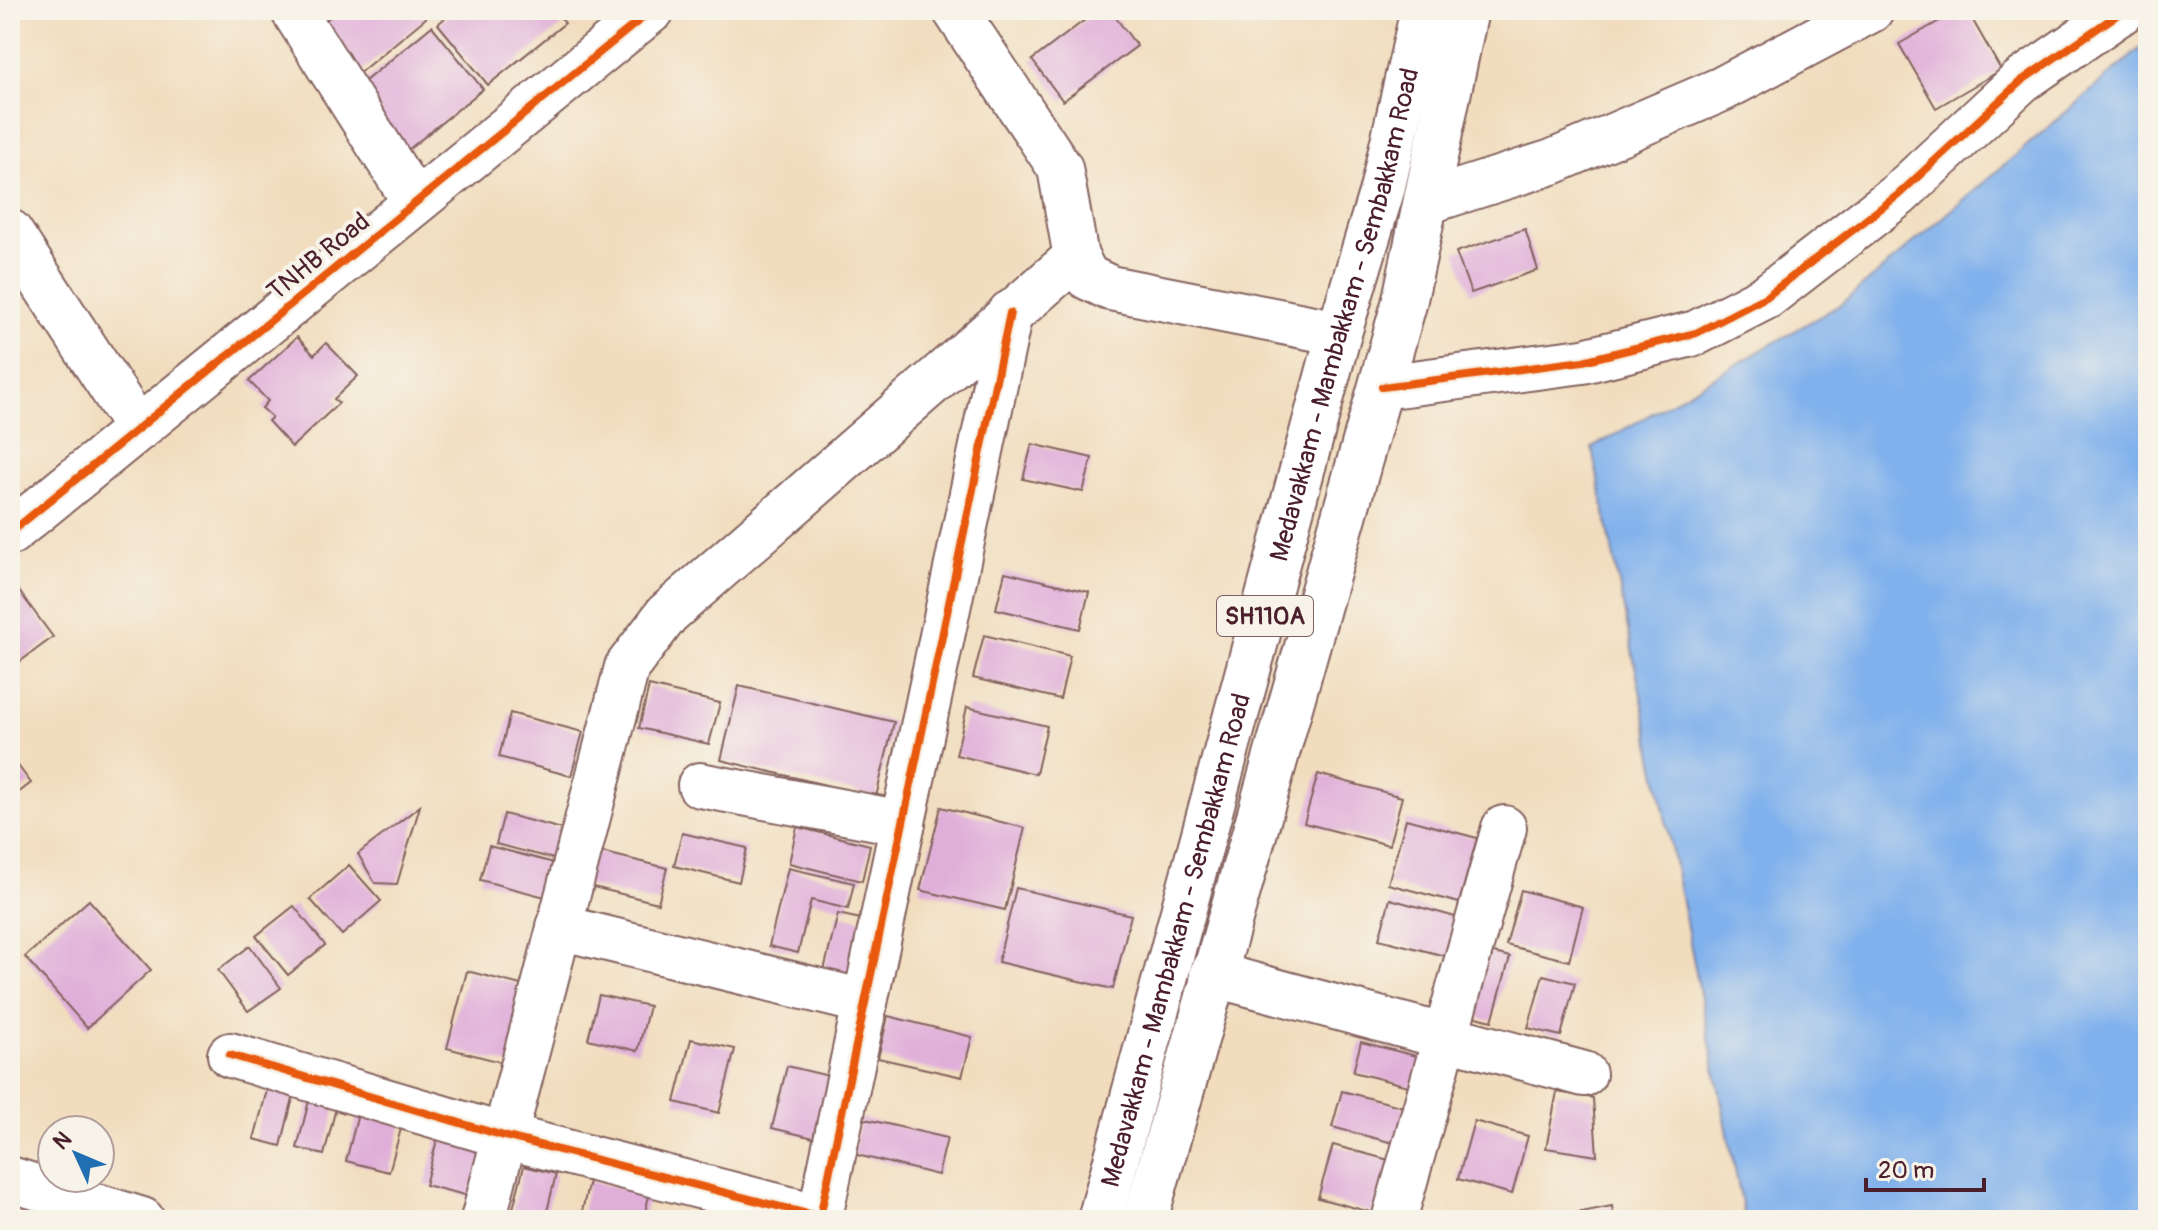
<svg xmlns="http://www.w3.org/2000/svg" width="2158" height="1230" font-family="Pangolin,sans-serif">
  <rect width="100%" height="100%" fill="#f7f3e8"/>
  <filter id="ink" filterUnits="userSpaceOnUse"><feTurbulence type="fractalNoise" baseFrequency=".0125" numOctaves="2"/><feDisplacementMap in="SourceGraphic" scale="16" xChannelSelector="R" yChannelSelector="G"/><feConvolveMatrix kernelMatrix="1 2 1 2 8 2 1 2 1" color-interpolation-filters="sRGB"/></filter>
  <filter id="wash" filterUnits="userSpaceOnUse"><feTurbulence type="fractalNoise" baseFrequency=".006" numOctaves="4" result="noise"/><feDisplacementMap in="SourceGraphic" scale="32" xChannelSelector="R" yChannelSelector="G"/><feGaussianBlur stdDeviation="1.8" result="paint"/><feColorMatrix in="noise" values="0 0 0 0 0 0 0 0 0 0 0 0 0 0 0 0 0 1.4 0 .05"/><feComposite in="paint" operator="in"/></filter>
  <g filter="url(#wash)">
    <rect width="100%" height="100%" fill="#f1ddbe"/>
    <path fill="#80b1ec" stroke="#65688c" stroke-width="2" d="M2148 42V1220H1745L1592 448 1843 303Z"/>
    <g id="blocks">
      <g fill="#e0afd9">
        <path d="M338 10H419L426 18 353 78 314 30Z"/>
        <path d="M454 10H554L565 23 488 85 438 24Z"/>
        <path d="M1098 10H1110L1137 46 1063 101 1032 60Z"/>
        <path d="M1959 10H1967L2001 70 1936 108 1899 44Z"/>
        <path d="M432 26 483 89 403 154 353 91Z"/>
        <path d="M1525 229 1538 270 1471 293 1456 252Z"/>
        <path d="M297 337 314 355 326 343 358 376 334 399 339 403 292 447 268 421 272 417 262 408 268 401 249 381Z"/>
        <path d="M1032 444 1092 458 1083 492 1023 479Z"/>
        <path d="M1005 572 1089 592 1080 629 996 609Z"/>
        <path d="M13 583 53 637 10 669V585Z"/>
        <path d="M984 635 1070 656 1060 699 973 678Z"/>
        <path d="M649 686 720 703 709 744 639 728Z"/>
        <path d="M739 686 894 722 876 797 721 760Z"/>
        <path d="M967 707 1047 726 1036 774 956 755Z"/>
        <path d="M510 713 583 732 571 776 499 757Z"/>
        <path d="M10 755 31 783 10 799Z"/>
        <path d="M1318 774 1402 797 1389 845 1304 823Z"/>
        <path d="M420 806 397 884 375 883 358 854Z"/>
        <path d="M941 807 1025 828 1005 910 920 890Z"/>
        <path d="M504 814 566 830 558 860 496 844Z"/>
        <path d="M1406 819 1477 838 1459 903 1388 884Z"/>
        <path d="M797 827 870 845 862 881 789 863Z"/>
        <path d="M682 833 747 848 739 882 674 866Z"/>
        <path d="M489 846 558 864 549 898 480 880Z"/>
        <path d="M593 850 667 868 658 903 585 885Z"/>
        <path d="M349 865 381 901 342 935 310 899Z"/>
        <path d="M788 868 854 883 848 909 811 900 798 953 769 946Z"/>
        <path d="M1016 888 1131 915 1113 989 998 962Z"/>
        <path d="M1521 890 1583 907 1569 961 1506 945Z"/>
        <path d="M1390 899 1463 919 1453 958 1379 939Z"/>
        <path d="M89 900 151 970 87 1028 25 957Z"/>
        <path d="M294 906 325 945 288 975 256 936Z"/>
        <path d="M838 914 874 922 857 987 822 978Z"/>
        <path d="M250 946 281 988 248 1011 218 970Z"/>
        <path d="M1482 950 1510 957 1492 1021 1465 1014Z"/>
        <path d="M467 971 540 990 520 1067 447 1048Z"/>
        <path d="M1543 975 1575 983 1561 1036 1528 1028Z"/>
        <path d="M599 995 649 1006 638 1051 588 1039Z"/>
        <path d="M888 1016 972 1037 962 1077 878 1058Z"/>
        <path d="M691 1039 735 1049 719 1113 675 1102Z"/>
        <path d="M1361 1042 1424 1058 1416 1088 1353 1072Z"/>
        <path d="M787 1066 837 1078 822 1140 772 1128Z"/>
        <path d="M271 1075 297 1082 281 1146 254 1139Z"/>
        <path d="M312 1089 339 1096 324 1155 297 1148Z"/>
        <path d="M1342 1091 1411 1109 1401 1145 1332 1127Z"/>
        <path d="M1557 1092 1593 1098 1597 1156 1546 1148Z"/>
        <path d="M361 1102 405 1114 389 1172 346 1161Z"/>
        <path d="M861 1118 947 1138 938 1175 853 1154Z"/>
        <path d="M1474 1121 1528 1136 1512 1194 1458 1179Z"/>
        <path d="M440 1129 488 1142 473 1197 425 1185Z"/>
        <path d="M1333 1145 1400 1163 1385 1216 1318 1198Z"/>
        <path d="M524 1166 556 1174 545 1220H510Z"/>
        <path d="M589 1181 649 1196 643 1220H580Z"/>
        <path d="M1612 1206 1614 1220H1556L1555 1217Z"/>
      </g>
    </g>
  </g>
  <g filter="url(#ink)">
    <use href="#blocks" fill-opacity="0" stroke="#84625e" stroke-width="2"/>
    <g fill="none" stroke-linecap="round" stroke-linejoin="round">
      <g stroke="#84625e" stroke-width="48">
        <g id="minor">
          <path d="M293 10 415 202"/>
          <path d="M955 10 1060 168 1076 257 1087 277 1110 288 1339 333"/>
          <path d="M1426 202 1552 162 1722 89 1871 10"/>
          <path d="M10 232 138 429"/>
          <path d="M1382 387 1583 361 1696 333 1766 297 1898 195 2021 81 2124 10"/>
          <path d="M10 533 652 10"/>
          <path d="M700 785 903 823"/>
          <path d="M559 927 865 1002"/>
          <path d="M1212 974 1584 1074"/>
          <path d="M230 1055 504 1136 820 1217 1010 313"/>
          <path d="M10 1179 142 1220"/>
          <path d="M483 1220 627 667 667 614 1076 257"/>
          <path d="M1394 1220 1504 828"/>
        </g>
      </g>
      <g stroke="#84625e" stroke-width="48">
        <g id="major">
          <path id="s1" d="M1100 1220 1339 333 1382 190 1423 10"/>
          <path d="M1145 1220 1404 304 1466 10"/>
        </g>
      </g>
      <use href="#minor" stroke="#fff" stroke-width="44"/>
      <use href="#major" stroke="#fff" stroke-width="44"/>
      <g stroke="#f7f3e8" stroke-width="13">
        <g id="cycleway">
          <path d="M1382 387 1583 361 1696 333 1766 297 1898 195 2021 81 2124 10"/>
          <path d="M10 533 652 10"/>
          <path d="M230 1055 504 1136 820 1217 1010 313"/>
        </g>
      </g>
      <use href="#cycleway" stroke="#e8590c" stroke-width="8"/>
    </g>
  </g>
  <g text-anchor="middle" stroke-width="8" stroke-linejoin="round" paint-order="stroke">
    <rect fill="#f7f3e8" stroke="#7e5f64" stroke-width="2" x="1217" y="596" width="96" height="40" rx="6"/>
    <g font-size="24" font-weight="bold" fill="#4a1f2b">
      <text x="1265" y="624">SH110A</text>
    </g>
    <g font-size="26" fill="#4a1f2b" stroke="#f7f3e8">
      <text transform="translate(318 256) rotate(-39)" y="9">TNHB Road</text>
      <text dy="9" stroke="none"><textPath href="#s1" startOffset="938">Medavakkam - Mambakkam - Sembakkam Road</textPath></text>
      <text dy="9" stroke="none"><textPath href="#s1" startOffset="290">Medavakkam - Mambakkam - Sembakkam Road</textPath></text>
    </g>
  </g>
  <rect width="2158" height="1230" fill="none" stroke="#f7f3e8" stroke-width="40"/>
  <g transform="translate(76 1154) rotate(314)"><circle r="38" fill="#f7f3e8" stroke="#b29e9c" stroke-width="2"/>
  <path d="M0-6L14 30L0 20L-14 30Z" fill="#1f6fb2"/>
  <text y="-12" font-size="22" font-weight="bold" text-anchor="middle" fill="#4a1f2b">N</text>
  </g>
  <path d="M1866 1178v12h118v-12" fill="none" stroke="#4a1f2b" stroke-width="4"/>
  <text x="1878" y="1178" font-size="24" fill="#4a1f2b" stroke="#f7f3e8" stroke-width="6" paint-order="stroke">20 m</text>
</svg>
